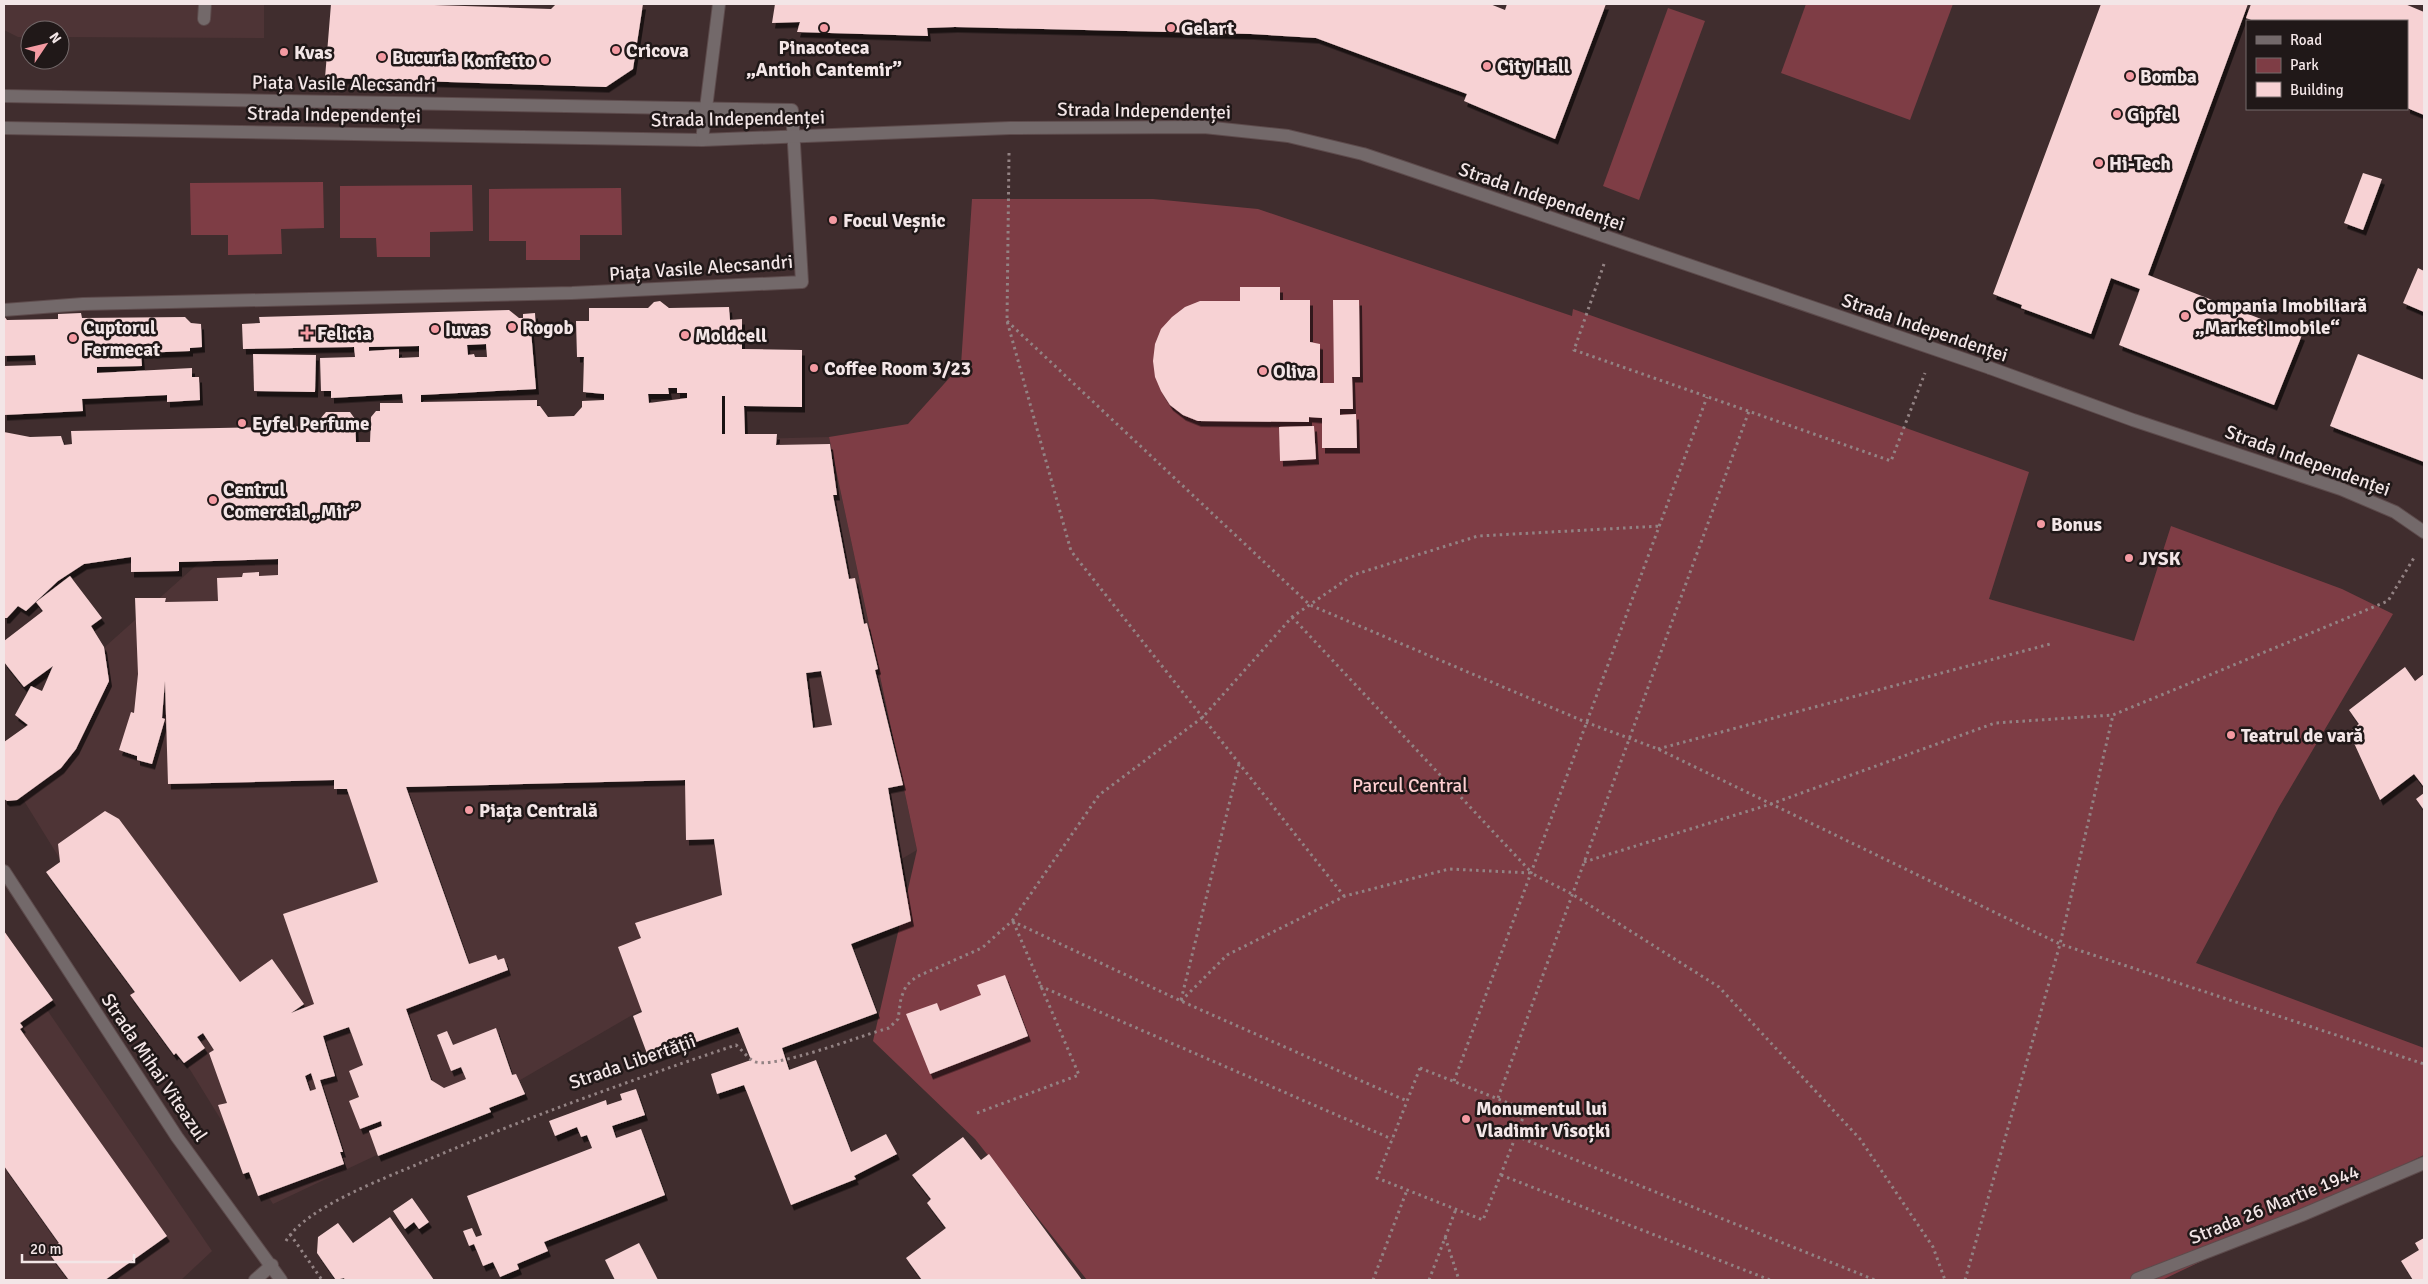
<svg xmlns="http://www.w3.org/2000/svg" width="2428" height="1284" font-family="Signika,sans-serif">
  <defs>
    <filter id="shadow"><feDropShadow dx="3" dy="5.5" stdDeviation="0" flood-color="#0009"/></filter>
  </defs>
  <rect width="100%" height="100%" fill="#402d2e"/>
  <g fill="#4e3436">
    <path d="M4 4H264V38L60 37V30H30V37H18L4 30Z"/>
    <path d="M829 437 917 850 451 1120 273 1204 5 770 88 690 106 646 324 451Z"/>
    <path d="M4 947 212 1251 181 1280H4Z"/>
  </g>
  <g fill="#7e3d45">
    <path d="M1806 4H1953L1910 120 1781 73Z"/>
    <path d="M1668 8 1705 21 1639 200 1603 186Z"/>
    <path d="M323 182 324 228 281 229 282 254 228 255V235H191L190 183Z"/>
    <path d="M472 185 473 231 430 232V257H377L376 238H340V186Z"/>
    <path d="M621 188 622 235H580V260H526V241H489V189Z"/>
    <path d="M972 199H1153L1258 209 1572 316 1573 309 2029 472 1989 599 2134 641 2171 526 2342 589 2393 614 2279 807 2196 963 2424 1048V1155L2162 1280H1087L975 1139 873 1041 917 850 829 437 908 424 961 365Z"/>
  </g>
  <g fill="#f7d2d4" fill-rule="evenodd" filter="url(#shadow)">
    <path d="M331 4H404L551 9 556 4H643L633 69 606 87 325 78Z"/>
    <path d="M775 4H1490L1505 10 1507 4H1606L1555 139 1464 101 1467 94 1316 38 1251 34 955 27 927 28 928 36 797 32 800 22 772 23Z"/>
    <path d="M2101 4H2248L2148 275 2302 335 2274 405 2119 345 2140 289 2111 278 2091 334 2021 308 2022 305 1993 294Z"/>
    <path d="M2251 4H2405L2424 12V115L2407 108V21H2254L2246 18Z"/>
    <path d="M2363 173 2382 179 2363 230 2344 223Z"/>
    <path d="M2418 268 2424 271V312L2403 303Z"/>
    <path d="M1240 287H1280V300H1310V342L1320 344V383H1334L1333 300H1359L1360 377H1352L1353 409H1340V415L1356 414 1357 448H1322V418L1309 417V422L1198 421 1183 415 1170 405 1161 391 1155 377 1153 361 1155 344 1161 329 1172 317 1185 307 1200 301H1240Z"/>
    <path d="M660 301 669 308 729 307 730 320 742 319V349L802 350V407L744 406 745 434H777L776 445 830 444 837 495H833L849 579 855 578 864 624 867 623 878 669 875 670 903 785 888 788 911 921 851 944 877 1013 782 1048 789 1070 816 1060 851 1152 886 1134 897 1154 854 1176 856 1179 791 1205 744 1085 717 1094 711 1074 751 1060 738 1027 649 1059 633 1016 642 1012 618 947 641 938 635 923 722 895 714 839 686 840 685 780 406 787 469 964 496 955 498 960 504 958 508 970 406 1009 431 1080 444 1088 466 1079 461 1067 451 1071 437 1035 447 1031 453 1045 496 1028 512 1075 516 1074 525 1094 489 1108 491 1112 378 1156 369 1131 382 1126 381 1121 360 1129 349 1101 359 1097 349 1071 363 1065 349 1027 323 1036 335 1076 320 1080 343 1152H340L344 1164 258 1196 249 1172 243 1174 218 1105 227 1103 209 1053 214 1050 203 1033 197 1037 205 1048 184 1063 176 1053 174 1055 130 995 135 992 46 872 60 862 58 844 105 811 119 819 240 982 272 959 304 1004 291 1013 314 1004 283 914 378 882 347 789H334V780L168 784 165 681 162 718 165 719 152 764 137 760V756L119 750 131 712 134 713 138 674 135 598H166L165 602 218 601 217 578 242 577 243 573 259 572V576L278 575V559L179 562V571L131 572V557L84 564 58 581 26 611 18 606 7 618H4V432L30 437 61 436 64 445 72 444 71 431 320 426V419L326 412H350L355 419 356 442H370L371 417 376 411H380V403H403L402 394 331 398V391H321L320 358 355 357 354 347 243 349 242 324 260 323 259 317 509 310 519 318H523V314L535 313 536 331H531L536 389 421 395V402L537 400V406H540L548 417 574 416 582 407V401L604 400V394L583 392 584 357H577L576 321H589V308H648L654 302ZM486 344 487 357H475L474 354 468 355 467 345ZM419 346V357L399 358V349L369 351V347ZM668 388H677V393H687V398L649 403 648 394H669ZM722 396H725V434H722ZM821 671 832 725 813 728 806 673ZM311 1073 316 1089 310 1091 305 1076Z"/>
    <path d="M81 313 82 318 185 317 191 323 201 324 202 347 190 348V351L141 353 142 366 97 367V373L192 368V377H199L200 400 167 402V395L82 399 83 411 4 415V366L36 365 35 355 4 356V316L7 320 58 319V314Z"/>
    <path d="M253 354 316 355 315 392 254 391Z"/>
    <path d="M2358 354 2424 380V462L2330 426Z"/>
    <path d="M1314 426 1316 459 1280 461 1279 427Z"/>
    <path d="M70 576 102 618 91 626 104 647 109 681 76 749 61 768 17 800 7 801 4 799V742L28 725 15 715 31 686 42 691 53 666 24 687 4 662V641L43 611 36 602Z"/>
    <path d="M2405 667 2415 681 2424 674V787L2414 774 2380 800 2349 732 2359 724 2349 710Z"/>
    <path d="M2424 793V810L2416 799Z"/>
    <path d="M4 931 53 1000 20 1023 23 1027 20 1029 167 1236 105 1280H69L48 1252 59 1243 4 1166Z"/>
    <path d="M1005 975 1028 1036 930 1074 906 1014 937 1003 940 1011 981 995 977 985Z"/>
    <path d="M636 1089 645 1115 612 1126 616 1138 641 1129 665 1195 544 1242 548 1251 517 1264 519 1269 500 1277 493 1262 483 1266 474 1244 469 1246 463 1231 472 1228 476 1237 482 1235 467 1196 592 1148 587 1135 581 1137 577 1127 555 1136 549 1121 606 1100 607 1105 622 1100 620 1094Z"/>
    <path d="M963 1137 981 1160 989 1154 1082 1280H922L906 1258 946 1228 927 1203 931 1199 912 1175Z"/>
    <path d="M412 1198 429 1222 419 1229 414 1222 405 1229 393 1211Z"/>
    <path d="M390 1217 434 1280H345L344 1278 336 1280 317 1253 318 1237 338 1223 353 1243Z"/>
    <path d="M2424 1238V1280H2413L2401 1261 2419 1250 2415 1243Z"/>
    <path d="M639 1243 658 1280H615L605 1260Z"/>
  </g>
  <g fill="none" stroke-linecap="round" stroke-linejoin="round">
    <g stroke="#5d4b4c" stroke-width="14">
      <path id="service" d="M204 19 205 4"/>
    </g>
    <g stroke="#5d4b4c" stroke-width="14">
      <g id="pedestrian">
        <path d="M4 96 792 110 802 282 572 293 83 304 4 310"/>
        <path d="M4 128 702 140 1010 128 1204 127 1288 136 1363 154 1402 167 1990 368"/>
        <path d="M702 140 706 108"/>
      </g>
    </g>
    <g stroke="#5d4b4c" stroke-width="14">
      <g id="minor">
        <path d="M706 108 719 4"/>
        <path d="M1990 368 2133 420 2341 489 2395 512 2424 532"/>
        <path d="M4 871 177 1137 281 1280"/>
        <path d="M2137 1279 2302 1215 2424 1163"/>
        <path d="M255 1280 272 1265"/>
      </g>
    </g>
    <g stroke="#938384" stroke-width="3" stroke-dasharray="2.5 4" stroke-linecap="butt">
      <path d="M1009 153 1007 321 1071 551 1344 896"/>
      <path d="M1604 264 1574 350 1891 461 1925 373"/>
      <path d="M1007 321 1310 605 1588 723 1658 749 2060 944 2424 1064"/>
      <path d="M1292 617 1531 872"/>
      <path d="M1658 749 2050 644"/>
      <path d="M1584 862 1771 804 1995 723 2113 715 2388 601 2415 556"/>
      <path d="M1012 921 1181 1001 1407 1101"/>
      <path d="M1040 986 1392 1139"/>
      <path d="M1181 1000 1239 764"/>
      <path d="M1181 1001 1227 955 1345 896 1449 869 1531 873 1572 894 1719 987 1860 1139 1933 1247 1945 1280"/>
      <path d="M1420 1068 1526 1110 1483 1220 1377 1178Z"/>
      <path d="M1454 1081 1707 397"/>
      <path d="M1498 1098 1749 411"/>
      <path d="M977 1113 1079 1075 1013 921"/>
      <path d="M1516 1136 1875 1280"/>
      <path d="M1501 1175 1770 1280"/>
      <path d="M290 1234 322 1280"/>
      <path d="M1445 1237 1459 1280"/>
      <path d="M286 1241C305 1208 383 1179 418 1164 522 1119 629 1081 736 1045 742 1050 747 1057 753 1061 771 1071 865 1034 889 1028L898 1019 901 998 906 986 916 977 982 948 1012 921 1099 795 1203 717 1292 617 1353 575 1478 536 1661 526"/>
      <path d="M1373 1280 1407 1190"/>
      <path d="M1429 1280 1456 1209"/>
      <path d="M1965 1280 2060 944 2113 715"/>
    </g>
    <use href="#service" stroke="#73696a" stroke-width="12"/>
    <use href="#pedestrian" stroke="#73696a" stroke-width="12"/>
    <use href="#minor" stroke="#73696a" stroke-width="12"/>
  </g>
  <g fill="#f49aa2" stroke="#201818" stroke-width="2">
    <circle cx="824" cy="28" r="5"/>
    <circle cx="1171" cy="28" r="5"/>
    <circle cx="616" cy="50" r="5"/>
    <circle cx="284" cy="52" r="5"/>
    <circle cx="382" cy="57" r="5"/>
    <circle cx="545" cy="60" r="5"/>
    <circle cx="1487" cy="66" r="5"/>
    <circle cx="2130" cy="76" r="5"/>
    <circle cx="2117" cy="114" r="5"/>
    <circle cx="2099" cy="163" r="5"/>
    <circle cx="833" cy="220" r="5"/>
    <circle cx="2185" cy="316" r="5"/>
    <circle cx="512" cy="327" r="5"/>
    <circle cx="435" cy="329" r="5"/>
    <path d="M304.5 325.5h5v5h5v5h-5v5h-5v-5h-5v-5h5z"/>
    <circle cx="685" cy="335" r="5"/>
    <circle cx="73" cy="338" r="5"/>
    <circle cx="814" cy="368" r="5"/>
    <circle cx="1263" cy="371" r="5"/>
    <circle cx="242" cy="423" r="5"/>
    <circle cx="213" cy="500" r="5"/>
    <circle cx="2041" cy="524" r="5"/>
    <circle cx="2129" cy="558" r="5"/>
    <circle cx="2231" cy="735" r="5"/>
    <circle cx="469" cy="810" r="5"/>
    <circle cx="1466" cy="1119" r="5"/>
  </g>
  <g text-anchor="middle" stroke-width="5" stroke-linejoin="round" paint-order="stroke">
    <g font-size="19" font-weight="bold" fill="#f3e6e7" stroke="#201818" text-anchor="start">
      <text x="1181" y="35">Gelart</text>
      <text x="824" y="54" text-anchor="middle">Pinacoteca<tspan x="824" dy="22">„Antioh Cantemir”</tspan></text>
      <text x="626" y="57">Cricova</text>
      <text x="294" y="59">Kvas</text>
      <text x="392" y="64">Bucuria</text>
      <text x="535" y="67" text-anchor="end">Konfetto</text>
      <text x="1497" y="73">City Hall</text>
      <text x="2140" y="83">Bomba</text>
      <text x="2127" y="121">Gipfel</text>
      <text x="2109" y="170">Hi-Tech</text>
      <text x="843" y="227">Focul Veșnic</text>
      <text x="2195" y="312">Compania Imobiliară<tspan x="2195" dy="22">„Market Imobile“</tspan></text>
      <text x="83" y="334">Cuptorul<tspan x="83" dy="22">Fermecat</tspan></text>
      <text x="522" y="334">Rogob</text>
      <text x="445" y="336">Iuvas</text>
      <text x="317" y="340">Felicia</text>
      <text x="695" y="342">Moldcell</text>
      <text x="824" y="375">Coffee Room 3/23</text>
      <text x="1273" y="378">Oliva</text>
      <text x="252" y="430">Eyfel Perfume</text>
      <text x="223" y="496">Centrul<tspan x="223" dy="22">Comercial „Mir”</tspan></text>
      <text x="2051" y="531">Bonus</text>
      <text x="2139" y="565">JYSK</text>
      <text x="2241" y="742">Teatrul de vară</text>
      <text x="479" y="817">Piața Centrală</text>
      <text x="1476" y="1115">Monumentul lui<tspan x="1476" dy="22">Vladimir Vîsoțki</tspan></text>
    </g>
    <g font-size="19" fill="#f3e6e7" stroke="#201818">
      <text transform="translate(344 83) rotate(1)" y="7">Piața Vasile Alecsandri</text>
      <text transform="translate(1144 110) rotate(1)" y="7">Strada Independenței</text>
      <text transform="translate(334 114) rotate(1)" y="7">Strada Independenței</text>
      <text transform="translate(738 118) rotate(-1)" y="7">Strada Independenței</text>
      <text transform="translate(1542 196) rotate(19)" y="7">Strada Independenței</text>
      <text transform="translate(701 267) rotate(-4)" y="7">Piața Vasile Alecsandri</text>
      <text transform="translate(1925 327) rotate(19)" y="7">Strada Independenței</text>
      <text transform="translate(2308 460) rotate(20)" y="7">Strada Independenței</text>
      <text transform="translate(632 1061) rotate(-19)" y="7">Strada Libertății</text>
      <text transform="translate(155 1067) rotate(56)" y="7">Strada Mihai Viteazul</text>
      <text transform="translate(2274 1204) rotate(-22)" y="7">Strada 26 Martie 1944</text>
    </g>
    <g font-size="19" fill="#fecfd1" stroke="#201818">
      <text x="1410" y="792">Parcul Central</text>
    </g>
  </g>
  <rect width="2428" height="1284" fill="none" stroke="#f3e6e7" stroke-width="10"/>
  <rect x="2246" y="20" width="162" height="90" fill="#201818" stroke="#746a6b"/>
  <rect x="2256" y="36" width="25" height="8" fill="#73696a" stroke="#746a6b"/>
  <text x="2290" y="45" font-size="15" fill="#f3e6e7">Road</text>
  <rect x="2256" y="58" width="25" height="15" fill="#7e3d45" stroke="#746a6b"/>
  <text x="2290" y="70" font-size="15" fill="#f3e6e7">Park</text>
  <rect x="2256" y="82" width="25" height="15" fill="#f7d2d4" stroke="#746a6b"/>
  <text x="2290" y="95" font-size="15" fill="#f3e6e7">Building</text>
  <g transform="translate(45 45) rotate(55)"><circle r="24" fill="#201818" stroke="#746a6b"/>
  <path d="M0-4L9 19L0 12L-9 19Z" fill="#f49aa2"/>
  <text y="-8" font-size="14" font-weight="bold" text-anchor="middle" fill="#f3e6e7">N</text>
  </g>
  <path d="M22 1254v8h112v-8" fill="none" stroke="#f3e6e7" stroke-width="2.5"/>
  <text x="30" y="1254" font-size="15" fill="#f3e6e7" stroke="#201818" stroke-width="4" paint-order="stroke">20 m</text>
</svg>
